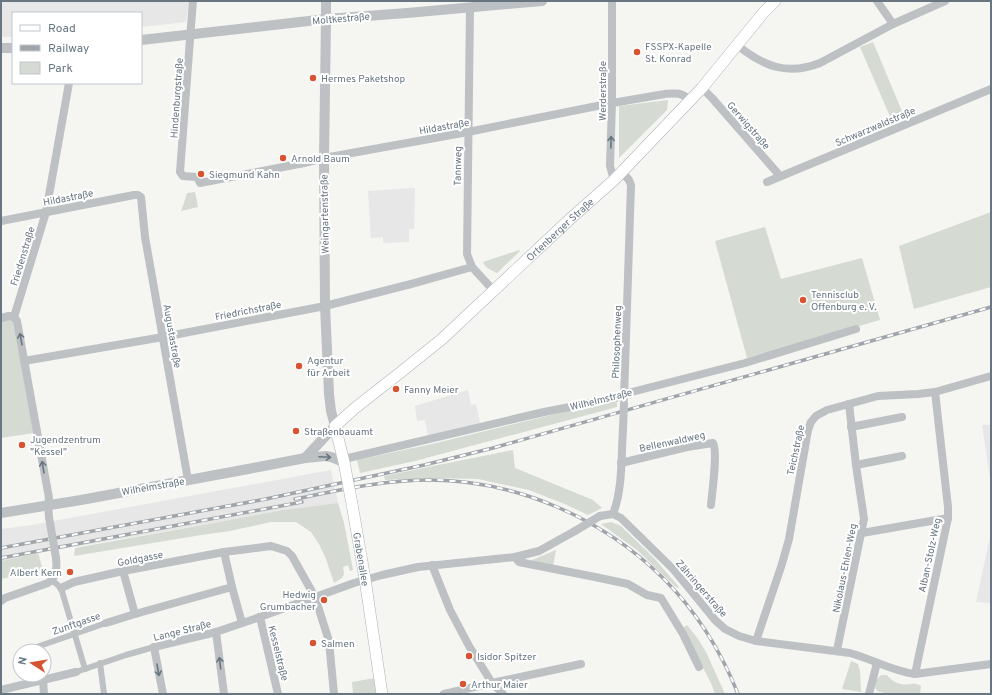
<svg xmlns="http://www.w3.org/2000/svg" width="992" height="695" font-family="Overpass,sans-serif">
  <rect width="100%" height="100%" fill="#f5f5f2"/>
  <g fill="#e6e7e6">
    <path d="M1 1H189L186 22 141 27V13H13V37H1Z"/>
    <path d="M415 188 414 229H409V242L383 243V237L371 238 368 191Z"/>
    <path d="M468 390 471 405 476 404 480 423 428 436 425 420 417 421 415 406Z"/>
    <path d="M982 425H991V485Z"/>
    <path d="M331 470 338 503 283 510 209 524 38 553 1 561V529L32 525Z"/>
    <path d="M991 532V603L976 602Z"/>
  </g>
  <g fill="#d5dad2">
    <path d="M873 42 904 116 892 121 860 47Z"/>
    <path d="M668 100 667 110 619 158V106Z"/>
    <path d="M195 192 198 207 181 211 184 203 187 193Z"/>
    <path d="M991 212V287L914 309 899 246Z"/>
    <path d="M765 227 781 279 862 258 880 320 747 358 715 241Z"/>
    <path d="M519 250 520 251 497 273C491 270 485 268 483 262Z"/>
    <path d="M9 318 13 320 34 433 1 438V320Z"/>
    <path d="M613 400 617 403V407L415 461 360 473 357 460 432 444Z"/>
    <path d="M513 450 515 468 593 500 602 508 588 515 567 505 529 490 478 479 428 478 385 480 384 476Z"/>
    <path d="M338 503 344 523 353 570 350 571 348 565 343 567 344 574 342 578 334 583 326 559 319 544 311 532 296 522H271L230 531 201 535 74 556 75 548 209 524 283 510Z"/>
    <path d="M611 522 621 526 654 558 679 587 677 588 637 550 601 524Z"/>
    <path d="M556 550 553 566 533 561 532 560Z"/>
    <path d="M38 553 43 570 1 579V561Z"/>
    <path d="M687 625 698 639 706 652 725 694H715L711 683 683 628Z"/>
    <path d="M851 661 858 664 860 671 861 692 842 689Z"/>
    <path d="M882 675H887C890 679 895 683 901 684 908 686 914 681 921 686L920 694C912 694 883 695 878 691 876 690 875 687 875 685 875 680 878 677 882 675Z"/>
    <path d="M375 678 377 694H353L352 682Z"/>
  </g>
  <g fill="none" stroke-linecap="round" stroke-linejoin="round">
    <g stroke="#afb5b9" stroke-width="12">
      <g id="secondary">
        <path id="s1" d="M344 462 335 426 355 408 401 372 442 339 570 219 614 180 702 88 737 45 764 12 775 1"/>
        <path id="s2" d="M352 504 365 579 382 694"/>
      </g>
    </g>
    <g stroke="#bdc1c4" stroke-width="6">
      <path d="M52 580 61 588 85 669"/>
      <path d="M25 651 106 623"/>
      <path d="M100 663 104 694"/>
      <path d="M76 672 126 655 154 647"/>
      <path d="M28 675 30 683"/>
    </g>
    <g stroke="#bdc1c4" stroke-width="8">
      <path d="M193 1 191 26 180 172 183 176 197 177 200 183 304 163 324 158 468 132 612 103 665 94C676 93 681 92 690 100"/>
      <path d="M612 1V103L610 166 614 180"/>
      <path d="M877 1 893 24"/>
      <path d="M470 7 467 254 472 267 494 291"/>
      <path d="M737 45C763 66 787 76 820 63L893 24 945 1"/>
      <path d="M702 88 712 98 780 176"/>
      <path d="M622 172 629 180 631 185 624 398"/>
      <path d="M767 182 991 89"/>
      <path d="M1 221 134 195H138L141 197 145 237 188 480"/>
      <path d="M14 317 46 212 69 83"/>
      <path d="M14 317 17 321 49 498 48 505 49 517"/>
      <path d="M1 318 9 316 14 317"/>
      <path d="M24 361 163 337 325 306 411 284 472 267"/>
      <path d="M851 427 902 417"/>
      <path d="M344 459 544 412 616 398 624 394 745 363 856 329"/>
      <path d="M621 463 687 447 713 443C718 451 712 493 711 505"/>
      <path d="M856 465 902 456"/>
      <path d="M613 514C623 488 621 457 623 429"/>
      <path d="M600 516 613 514 621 518 674 570 715 620 725 629 739 636 756 641 850 653C872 659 892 671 915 674L991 664"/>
      <path d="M862 533 948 518"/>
      <path d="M224 552 232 587 242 623"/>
      <path d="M515 557 519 562 595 577 628 584 647 595 661 598 683 634 699 667"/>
      <path d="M432 565 450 610 469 646 492 683 503 694"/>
      <path d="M123 571 135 614"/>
      <path d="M61 588 74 582 123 571 224 552 271 546 287 551 292 556 315 597 329 641 334 694"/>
      <path d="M1 601 5 598 48 583C57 577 57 568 56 558"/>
      <path d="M260 617 278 694"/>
      <path d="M106 623 135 614 232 587"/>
      <path d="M216 632 224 694"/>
      <path d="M756 641 782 564 789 539 808 430 811 422 816 416 827 410 878 396 918 394 935 392 991 376"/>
      <path d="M837 650 864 519 856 465 849 404"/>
      <path d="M915 674 948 518V507L935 392"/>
      <path d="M43 680 44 694"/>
      <path d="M1 690 76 672"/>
      <path d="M163 694 154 647 216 632 260 617 354 583 382 575 418 567 515 557 539 551 575 531"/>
      <path d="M444 694 492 683 581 664"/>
      <path d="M869 694 877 663"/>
    </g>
    <g stroke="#bdc1c4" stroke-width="10">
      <path d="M141 40 326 19 407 13 542 1"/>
      <path d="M1 48H13"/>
      <path d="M305 458 335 426 331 411 329 394 325 306 324 158 326 19V1"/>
      <path d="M1 513 81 500 248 469 305 458 326 456 331 457 344 462"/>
    </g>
    <use href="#secondary" stroke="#fff" stroke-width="11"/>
    <g stroke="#9fa5aa" stroke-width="3.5">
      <g id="rail">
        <path d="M295 499C340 490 384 480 430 480 516 480 602 518 663 578 696 611 721 651 738 694"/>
        <path d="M1 548 266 499 424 465 493 448 991 307"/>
        <path d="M1 558 302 502"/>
      </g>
    </g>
    <use href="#rail" stroke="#fff" stroke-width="2" stroke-dasharray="6" stroke-linecap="butt"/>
    <g stroke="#afb5b9" stroke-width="12" stroke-linecap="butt">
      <path id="secondary-bridge" d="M344 462 352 504"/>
    </g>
    <g stroke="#bdc1c4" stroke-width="8">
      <path d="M623 429 624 403"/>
      <path d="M49 517 56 558"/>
      <path d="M575 531 600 516"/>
    </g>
    <use href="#secondary-bridge" stroke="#fff" stroke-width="11"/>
  </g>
  <defs><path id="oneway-shaft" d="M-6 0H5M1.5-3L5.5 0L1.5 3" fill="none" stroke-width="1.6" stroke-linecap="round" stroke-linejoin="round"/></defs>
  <g stroke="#677681">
    <use href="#oneway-shaft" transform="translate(611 142) rotate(-89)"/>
    <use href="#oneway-shaft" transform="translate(21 339) rotate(-100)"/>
    <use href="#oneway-shaft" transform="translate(325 457) rotate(3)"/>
    <use href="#oneway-shaft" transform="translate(43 467) rotate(-100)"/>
    <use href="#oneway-shaft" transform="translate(220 663) rotate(-97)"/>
    <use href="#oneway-shaft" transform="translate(158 670) rotate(80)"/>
  </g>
  <g fill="#d65432" stroke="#fff" stroke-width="1.5">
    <circle cx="637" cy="52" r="4"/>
    <circle cx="313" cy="78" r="4"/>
    <circle cx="283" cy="158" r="4"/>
    <circle cx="201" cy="174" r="4"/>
    <circle cx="803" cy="300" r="4"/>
    <circle cx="299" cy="366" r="4"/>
    <circle cx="396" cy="389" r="4"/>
    <circle cx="296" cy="431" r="4"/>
    <circle cx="22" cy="445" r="4"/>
    <circle cx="70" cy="572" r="4"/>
    <circle cx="324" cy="600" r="4"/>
    <circle cx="313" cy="643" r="4"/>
    <circle cx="469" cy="656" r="4"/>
    <circle cx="463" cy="684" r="4"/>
  </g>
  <g text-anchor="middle" stroke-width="4" stroke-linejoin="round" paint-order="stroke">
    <g font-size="10" fill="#677681" stroke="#fff">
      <text transform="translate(341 18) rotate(-5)" y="4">Moltkestraße</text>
      <text transform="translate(602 91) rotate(-90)" y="4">Werderstraße</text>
      <text transform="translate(176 98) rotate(-86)" y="4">Hindenburgstraße</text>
      <text transform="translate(749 125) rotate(49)" y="4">Gerwigstraße</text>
      <text transform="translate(444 126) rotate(-10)" y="4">Hildastraße</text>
      <text transform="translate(875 126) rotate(-23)" y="4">Schwarzwaldstraße</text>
      <text transform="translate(457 166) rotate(-89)" y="4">Tannweg</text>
      <text transform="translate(68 197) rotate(-11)" y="4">Hildastraße</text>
      <text transform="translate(324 214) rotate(-91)" y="4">Weingartenstraße</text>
      <text dy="4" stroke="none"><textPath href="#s1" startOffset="336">Ortenberger Straße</textPath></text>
      <text transform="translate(22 256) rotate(-73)" y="4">Friedenstraße</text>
      <text transform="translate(248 310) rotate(-11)" y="4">Friedrichstraße</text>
      <text transform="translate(173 336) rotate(80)" y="4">Augustastraße</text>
      <text transform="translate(616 342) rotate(-88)" y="4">Philosophenweg</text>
      <text transform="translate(601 399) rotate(-14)" y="4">Wilhelmstraße</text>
      <text transform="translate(672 441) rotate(-12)" y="4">Bellenwaldweg</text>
      <text transform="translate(795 450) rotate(-78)" y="4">Teichstraße</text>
      <text transform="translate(153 486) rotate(-10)" y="4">Wilhelmstraße</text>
      <text transform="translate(929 555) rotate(-78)" y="4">Alban-Stolz-Weg</text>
      <text transform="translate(140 558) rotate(-11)" y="4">Goldgasse</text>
      <text dy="4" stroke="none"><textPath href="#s2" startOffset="56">Grabenallee</textPath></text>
      <text transform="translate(844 568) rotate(-79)" y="4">Nikolaus-Ehlen-Weg</text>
      <text transform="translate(702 588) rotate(49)" y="4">Zähringerstraße</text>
      <text transform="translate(76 623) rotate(-19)" y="4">Zunftgasse</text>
      <text transform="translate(182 630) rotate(-14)" y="4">Lange Straße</text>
      <text transform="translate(279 653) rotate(76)" y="4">Kesselstraße</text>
    </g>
    <g font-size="10" fill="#677681" stroke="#fff" text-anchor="start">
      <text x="645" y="50">FSSPX-Kapelle<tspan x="645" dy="12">St. Konrad</tspan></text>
      <text x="321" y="82">Hermes Paketshop</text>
      <text x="291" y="162">Arnold Baum</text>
      <text x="209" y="178">Siegmund Kahn</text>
      <text x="811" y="298">Tennisclub<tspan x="811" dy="12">Offenburg e. V.</tspan></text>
      <text x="307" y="364">Agentur<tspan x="307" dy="12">für Arbeit</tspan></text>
      <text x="404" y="393">Fanny Meier</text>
      <text x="304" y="435">Straßenbauamt</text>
      <text x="30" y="443">Jugendzentrum<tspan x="30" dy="12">"Kessel"</tspan></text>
      <text x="62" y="576" text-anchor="end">Albert Kern</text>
      <text x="316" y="598" text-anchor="end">Hedwig<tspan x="316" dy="12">Grumbacher</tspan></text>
      <text x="321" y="647">Salmen</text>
      <text x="477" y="660">Isidor Spitzer</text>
      <text x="471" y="688">Arthur Maier</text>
    </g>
  </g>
  <rect width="992" height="695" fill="none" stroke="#677681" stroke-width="4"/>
  <rect x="12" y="12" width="130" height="72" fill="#ffffff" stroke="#c2c8cd"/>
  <rect x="20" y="25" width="20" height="6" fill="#ffffff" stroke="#c2c8cd"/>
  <text x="48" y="32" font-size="12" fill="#677681">Road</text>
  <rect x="20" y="45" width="20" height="6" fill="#9fa5aa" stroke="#c2c8cd"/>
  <text x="48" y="52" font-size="12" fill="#677681">Railway</text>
  <rect x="20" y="62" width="20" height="12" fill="#d5dad2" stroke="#c2c8cd"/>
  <text x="48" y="72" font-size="12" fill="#677681">Park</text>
  <g transform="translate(32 663) rotate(282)"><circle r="19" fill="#ffffff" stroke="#c2c8cd"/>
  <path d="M0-3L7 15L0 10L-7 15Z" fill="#d65432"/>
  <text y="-6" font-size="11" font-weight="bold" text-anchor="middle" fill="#677681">N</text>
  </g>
</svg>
